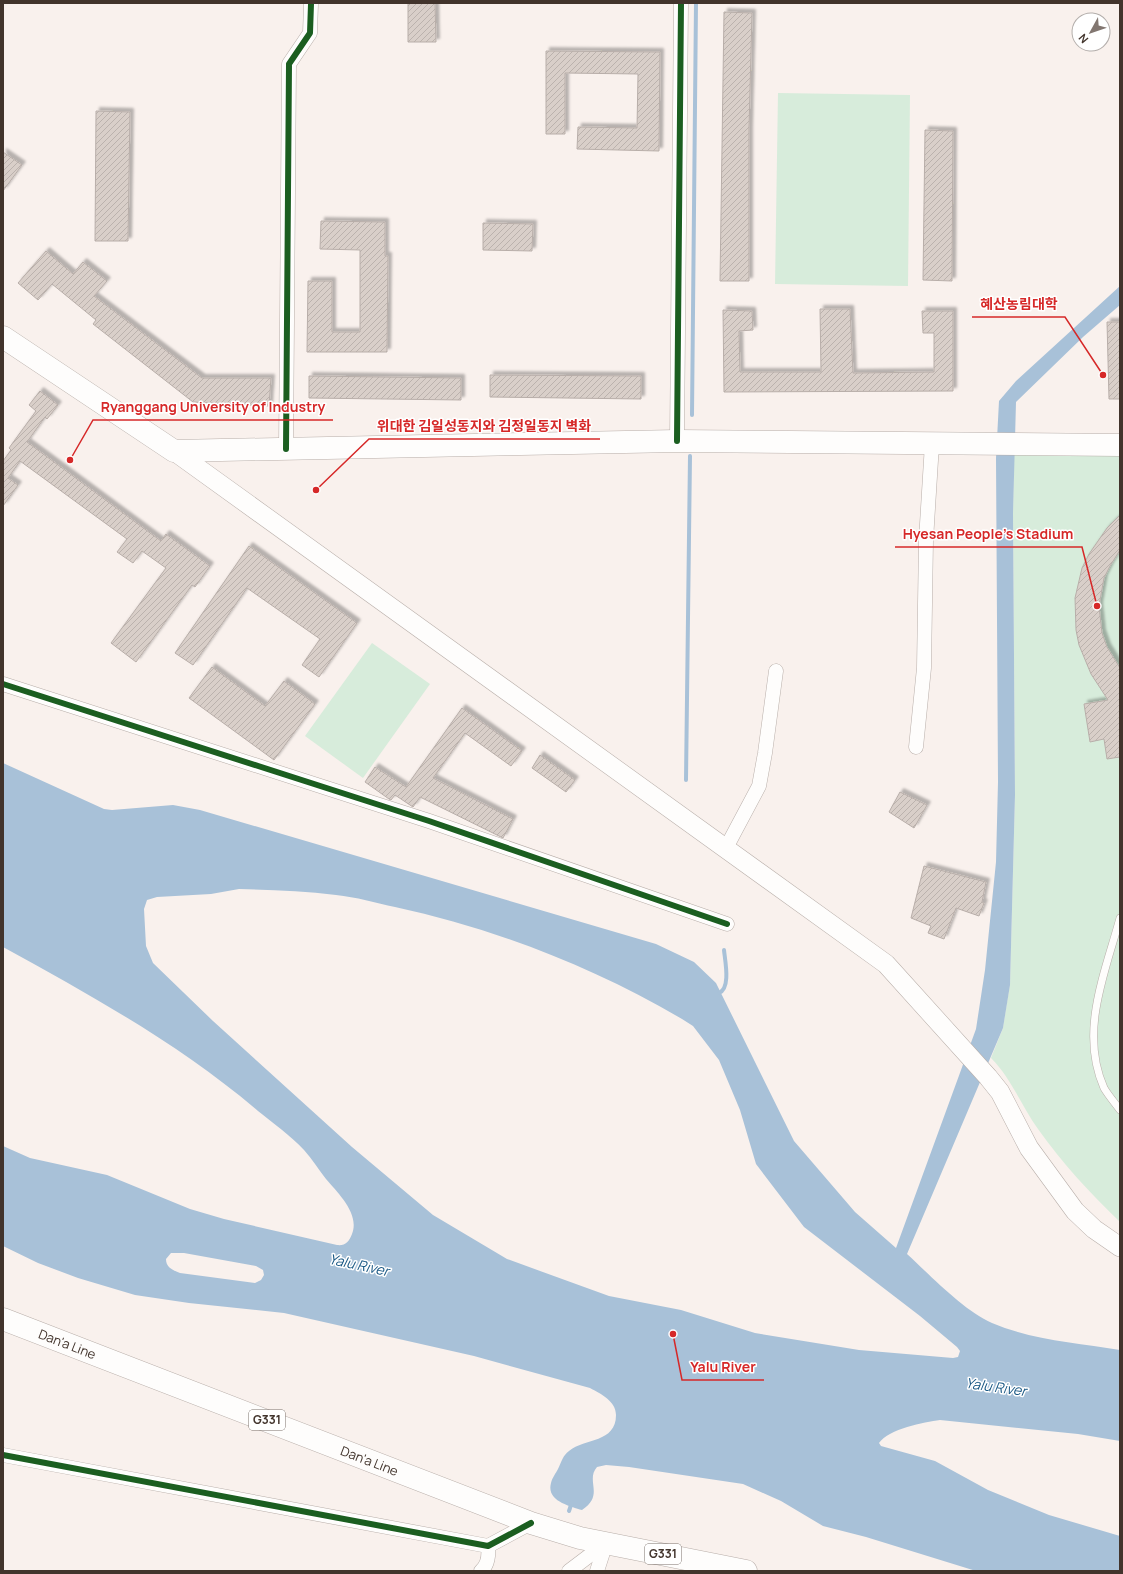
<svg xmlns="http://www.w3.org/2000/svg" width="1123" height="1574" font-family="Manrope,'Noto Sans KR',sans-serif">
  <defs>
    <pattern id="building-hatch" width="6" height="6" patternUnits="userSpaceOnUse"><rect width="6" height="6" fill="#d9cfc9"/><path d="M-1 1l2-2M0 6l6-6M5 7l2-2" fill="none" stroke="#bbb2ad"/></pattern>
    <filter id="shadow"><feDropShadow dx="3.5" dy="-3.5" stdDeviation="1" flood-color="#0004"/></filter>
  </defs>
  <rect width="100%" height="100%" fill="#f9f1ed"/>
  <g fill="#d7ecdb">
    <path d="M778 93 910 95 908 286 775 284Z"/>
    <path d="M1014 454 1120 456V1222C1090 1193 1062 1163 1038 1129 1021 1105 1011 1078 991 1058L1003 1028 1010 984 1015 795 1013 514Z"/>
    <path d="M372 643 430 684 363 778 305 736Z"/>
  </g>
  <path fill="#a8c1d8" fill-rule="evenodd" d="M1120 286V305L1083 337 1016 402 1013 514 1015 795 1010 985 1003 1028 907 1254C930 1275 964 1311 992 1323 1032 1340 1077 1343 1120 1350V1441L1078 1434 940 1420C924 1422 889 1429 879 1443L881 1446 935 1461 988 1490 1049 1515 1120 1536V1571H976L866 1537 823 1526 781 1501 743 1484 629 1467 606 1465 597 1467C585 1481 605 1495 582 1510 570 1506 546 1501 551 1483 552 1478 556 1473 558 1469 561 1463 563 1455 569 1451 585 1438 616 1443 616 1415 616 1401 601 1394 590 1388L474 1356 284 1313 189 1303 135 1295 78 1278 38 1263 3 1246V1146L30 1158 107 1175 190 1209 224 1219 337 1245C345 1246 349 1242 352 1234 360 1214 338 1193 326 1179 319 1170 312 1159 304 1150 291 1136 273 1123 258 1111 181 1045 92 996 3 947V763L104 809 112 810 173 805 200 810 656 944 694 962 716 983 794 1141 855 1212 896 1248 976 1029 985 970 996 862 998 782 996 458 999 401 1016 381ZM239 889C271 890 304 891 336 895 356 897 376 903 395 907 496 929 593 967 682 1019L693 1026 719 1060 740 1110 756 1164 804 1227 920 1316 957 1347 960 1351 958 1357 953 1358 859 1350 755 1333 681 1310 609 1296 507 1259 433 1215 352 1147 213 1021 153 963 146 946 144 909 147 900 157 897 211 894ZM171 1253H184L256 1266 263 1270 264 1275 261 1280 255 1283 180 1273C172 1270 166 1267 166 1259Z"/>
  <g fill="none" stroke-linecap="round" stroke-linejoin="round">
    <g stroke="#a8c1d8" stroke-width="4">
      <path d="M692 415 696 3"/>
      <path d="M686 780 690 456"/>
      <path d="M719 993C731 988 725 961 724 950"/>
      <path d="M569 1511 572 1502"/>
    </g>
  </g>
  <g fill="url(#building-hatch)" stroke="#b8aea9" filter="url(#shadow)">
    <path d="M408 3H435L436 42H408Z"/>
    <path d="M724 12 752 13 749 129V281H720Z"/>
    <path d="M546 51 660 52 659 151 577 149 578 127 637 128 638 74 565 73V134H546Z"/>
    <path d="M96 111 130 112 128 241H95Z"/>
    <path d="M925 130 953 131 952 281 923 280Z"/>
    <path d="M3 152 22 165 3 191Z"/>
    <path d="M321 221 385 222V256H388L387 352H307L308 281H332V332H360V250L320 249Z"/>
    <path d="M483 223 533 224 532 251 483 250Z"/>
    <path d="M46 251 73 274 83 262 107 281 94 296 202 378H271L269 406 193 402 93 324 96 320 52 284 38 300 18 283Z"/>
    <path d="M820 309H850L853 373 934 372V333H923L922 311H953V391L724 392 723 310 752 311 753 330 739 331 740 372H821Z"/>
    <path d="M1107 322H1120V399H1109Z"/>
    <path d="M490 375 641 376V399L490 397Z"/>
    <path d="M309 376 461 378V400L309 398Z"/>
    <path d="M40 391 58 405 47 419 45 417 27 442 161 541 166 534 210 566 195 587 192 585 136 662 111 643 166 568 142 551 133 563 117 552 127 539 20 461 8 478 18 485 3 506V461L11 450 9 448 36 411 29 405Z"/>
    <path d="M1120 515V550L1110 566 1104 578 1099 606 1102 633 1107 647 1120 668V757L1107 759 1104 739 1090 742 1084 704 1108 700 1091 674 1079 645 1076 630 1075 598 1082 568 1089 554 1107 528Z"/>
    <path d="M249 546 357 623 319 677 302 665 320 639 247 588 193 665 175 653Z"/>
    <path d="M212 667 265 706 284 681 315 704 274 760 189 698Z"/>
    <path d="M462 708 522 751 511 766 465 733 433 778 513 819 503 838 420 797 413 807 395 795 391 800 389 799 365 782 375 767 406 787Z"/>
    <path d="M540 755 575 780 566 792 532 768Z"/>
    <path d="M900 792 927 805 914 828 889 812Z"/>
    <path d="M924 866 986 882 982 902 984 903 979 916 956 908 944 939 928 933 931 926 911 918Z"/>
  </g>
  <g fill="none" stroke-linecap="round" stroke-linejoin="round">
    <g stroke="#b8aea9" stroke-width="8">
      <path id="service" d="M1120 918C1105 973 1079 1032 1104 1088 1108 1095 1115 1103 1120 1110"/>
    </g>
    <g stroke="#b8aea9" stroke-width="15">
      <g id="minor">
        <path d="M677 441 681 3"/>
        <path d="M286 449 289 64 310 33 311 4"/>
        <path d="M3 684 429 821 727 924"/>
        <path d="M916 747 924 668 926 540 932 444"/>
        <path d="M726 848 759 786 765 753 776 671"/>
        <path d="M3 1455 488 1546 531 1523"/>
        <path d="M481 1571C488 1565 489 1554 488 1546"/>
        <path d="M569 1571 606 1543"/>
        <path d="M597 1571 606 1543"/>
      </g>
    </g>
    <g stroke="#b8aea9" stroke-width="20">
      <path id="secondary" d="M174 451 886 964 988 1077 1000 1092 1029 1148 1075 1211 1094 1229 1120 1247"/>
    </g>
    <g stroke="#b8aea9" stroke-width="23">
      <path id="primary" d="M3 337 174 451 677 441 1120 445"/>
    </g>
    <g stroke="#b8aea9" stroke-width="23">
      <g id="trunk">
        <path id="s1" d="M3 1319 531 1523 580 1538 746 1571"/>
      </g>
    </g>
    <use href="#service" stroke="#fefdfc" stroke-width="7"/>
    <use href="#minor" stroke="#fefdfc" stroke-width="14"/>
    <use href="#secondary" stroke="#fefdfc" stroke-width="19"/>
    <use href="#primary" stroke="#fefdfc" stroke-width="22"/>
    <use href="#trunk" stroke="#fefdfc" stroke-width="22"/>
    <g stroke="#fff" stroke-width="8">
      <g id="cycleway">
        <path d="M677 441 681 3"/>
        <path d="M286 449 289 64 310 33 311 4"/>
        <path d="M3 684 429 821 727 924"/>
        <path d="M3 1455 488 1546 531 1523"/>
      </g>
    </g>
    <use href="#cycleway" stroke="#1b5e20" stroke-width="6"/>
  </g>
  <g text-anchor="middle" stroke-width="3" stroke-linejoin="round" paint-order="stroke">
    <g fill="#fff" stroke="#7b716b" stroke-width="1">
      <rect x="249" y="1410" width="36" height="20" rx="3"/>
      <rect x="645" y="1544" width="36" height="20" rx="3"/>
    </g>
    <g font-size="12" font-weight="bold" fill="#42342c">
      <text x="267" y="1424">G331</text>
      <text x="663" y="1558">G331</text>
    </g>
    <g font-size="13" fill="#42342c" stroke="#fff">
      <text dy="5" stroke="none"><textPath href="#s1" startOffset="69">Dan'a Line</textPath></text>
      <text dy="5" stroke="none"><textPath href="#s1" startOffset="393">Dan'a Line</textPath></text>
    </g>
    <g font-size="14" font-style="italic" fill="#195884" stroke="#fff">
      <text transform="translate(359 1265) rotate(12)" y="5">Yalu River</text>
      <text transform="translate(996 1387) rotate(8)" y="5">Yalu River</text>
    </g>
  </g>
  <path fill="none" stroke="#d62828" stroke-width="1.5" d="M1103 375L1065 317H972M70 460L93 420H333M316 490L369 439H600M1097 606L1082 547H895M673 1334L682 1380H764"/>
  <g fill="#d62828" stroke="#fff" stroke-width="1.5">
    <circle cx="1103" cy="375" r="4"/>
    <circle cx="70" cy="460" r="4"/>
    <circle cx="316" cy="490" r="4"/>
    <circle cx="1097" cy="606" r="4"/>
    <circle cx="673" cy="1334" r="4"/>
  </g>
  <g font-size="14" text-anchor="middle" font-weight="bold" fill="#d62828" stroke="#fff" stroke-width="3" stroke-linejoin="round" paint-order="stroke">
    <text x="1019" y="309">혜산농림대학</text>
    <text x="213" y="412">Ryanggang University of Industry</text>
    <text x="484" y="431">위대한 김일성동지와 김정일동지 벽화</text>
    <text x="988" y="539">Hyesan People's Stadium</text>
    <text x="723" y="1372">Yalu River</text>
  </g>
  <rect width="1123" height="1574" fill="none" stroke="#42342c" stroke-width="8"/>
  <g transform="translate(1091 32) rotate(230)"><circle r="19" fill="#ffffff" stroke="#b3aeab"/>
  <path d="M0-3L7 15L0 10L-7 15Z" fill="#827670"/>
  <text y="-6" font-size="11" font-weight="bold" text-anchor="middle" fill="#42342c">N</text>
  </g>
</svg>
